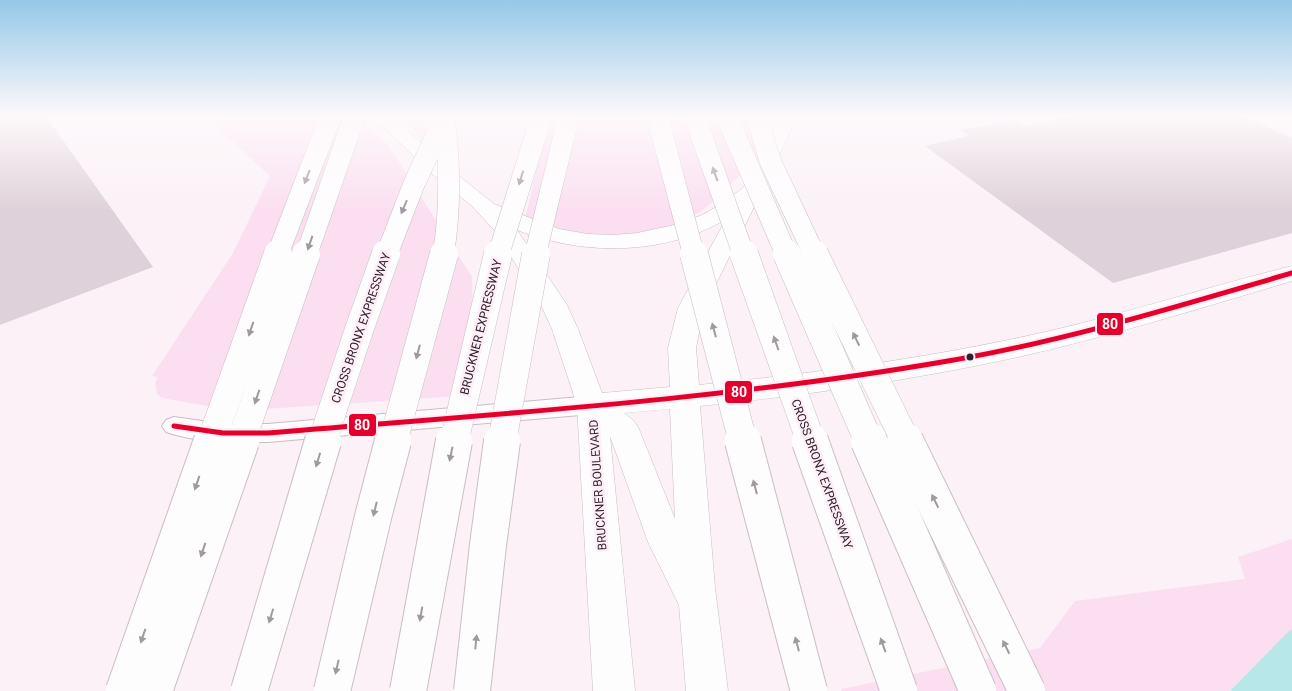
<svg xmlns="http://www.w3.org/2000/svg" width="1292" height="691" font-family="Roboto,sans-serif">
  <rect width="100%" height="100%" fill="#fbf1f7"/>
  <g fill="#fbdff0">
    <path d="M204 115H356L388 145 472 277 474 395 265 409 218 408 162 398 157 394 155 383 158 377 152 376 233 253 270 176Z"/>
    <path d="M402 115H432L422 122 435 156Z"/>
    <path d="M549 115H767C765 125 764 148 759 156 754 166 740 175 732 183 720 194 709 207 695 215 649 243 572 241 526 216Z"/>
    <path d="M1292 539V629L1230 691H841V689L1040 648 1075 601 1245 579 1238 557Z"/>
  </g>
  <path fill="#b8e7e9" d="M1292 629V691H1230L1290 630Z"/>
  <g fill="#dfd1d9">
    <path d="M0 115H45L153 267 0 325Z"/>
    <path d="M1080 115H1239L1292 138V233L1113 283 925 146 969 136 960 130 1015 120 1024 126Z"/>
  </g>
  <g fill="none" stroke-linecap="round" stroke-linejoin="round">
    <g stroke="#c8bec4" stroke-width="2">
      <path id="street" d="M592 396 600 399 604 405 600 411 592 414 268 442C234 442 198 443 166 432L162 426 166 420 174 417 223 424H268Z"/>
    </g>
    <g stroke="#c8bec4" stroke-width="1">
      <path id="secondary" d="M372 115H391L445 165 494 204 559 229 588 234 612 235 637 233 679 224 702 215 723 203 744 187 780 115H798L768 179 704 308 696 348 699 385C818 373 937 357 1054 330 1134 311 1212 286 1292 266V281C1201 308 1111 336 1018 357 913 380 807 395 700 406L715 588 728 691H686L679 605 648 542 610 436 635 691H593L577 405 552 329 541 305 496 232 472 206 431 173ZM726 219 678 308 668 348 670 387 602 393 578 329 567 305 517 230C583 256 665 256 726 219ZM670 409 675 519 639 429 634 421 624 413Z"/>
    </g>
    <g stroke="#c8bec4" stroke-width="1">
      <path id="highway" d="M368 115H388L398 124 395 128C384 131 375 124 368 115Z"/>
    </g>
    <use href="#street" fill="#fefdfe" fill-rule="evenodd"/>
    <use href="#secondary" fill="#fefdfe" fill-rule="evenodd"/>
    <use href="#highway" fill="#fefdfe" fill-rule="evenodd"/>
    <g stroke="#c8bec4" stroke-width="22" stroke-linecap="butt">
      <g id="highway-bridge-far2">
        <path d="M657 115 694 256"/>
        <path d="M694 115 744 256"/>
        <path d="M726 115 787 256"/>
        <path d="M756 115 771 163 815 256"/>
        <path d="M277 256 331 115"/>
        <path d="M306 256 355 115"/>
        <path d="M386 256 414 184 446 115"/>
        <path d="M443 256C451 209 450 163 444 116"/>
        <path d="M498 256 542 115"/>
        <path d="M535 256 569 115"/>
      </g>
    </g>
    <g stroke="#c8bec4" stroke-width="29" stroke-linecap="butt">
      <g id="highway-bridge-far1">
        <path d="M694 254 743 442"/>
        <path d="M744 254 811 442"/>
        <path d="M787 254 869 442"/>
        <path d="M814 254 906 442"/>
        <path d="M211 442 278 254"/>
        <path d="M241 442 306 254"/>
        <path d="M322 442 360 327 386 254"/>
        <path d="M393 442 444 254"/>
        <path d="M454 442 498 254"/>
        <path d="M502 442 536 254"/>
      </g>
    </g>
    <g stroke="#c8bec4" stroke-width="38" stroke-linecap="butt">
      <g id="highway-bridge">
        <path d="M743 441 809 691"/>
        <path d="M810 441 899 691"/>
        <path d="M869 441 978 691"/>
        <path d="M905 441 1027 691"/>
        <path d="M124 691 212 441"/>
        <path d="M154 691 241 441"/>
        <path d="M249 691 323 441"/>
        <path d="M332 691 374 513 393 441"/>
        <path d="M408 691 454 441"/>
        <path d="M472 691 488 545 502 441"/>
      </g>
    </g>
    <use href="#highway-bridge-far2" stroke="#fefdfe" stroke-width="21"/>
    <use href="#highway-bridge-far1" stroke="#fefdfe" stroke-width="28"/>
    <use href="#highway-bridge" stroke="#fefdfe" stroke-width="36"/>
    <g stroke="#ffedf8" stroke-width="9">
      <path id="bus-1" d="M174 426 223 433H268C495 414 723 400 948 361 1065 341 1179 306 1292 273"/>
    </g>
    <use href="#bus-1" stroke="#e4002b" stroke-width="5"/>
  </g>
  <defs><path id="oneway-solid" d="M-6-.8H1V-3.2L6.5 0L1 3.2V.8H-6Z" transform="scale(1.25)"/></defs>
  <g fill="#a09a9e">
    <use href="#oneway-solid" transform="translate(715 174) rotate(-110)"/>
    <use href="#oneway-solid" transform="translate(307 177) rotate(111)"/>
    <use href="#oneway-solid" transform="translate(521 178) rotate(107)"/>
    <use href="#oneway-solid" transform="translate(404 207) rotate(113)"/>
    <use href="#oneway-solid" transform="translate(310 243) rotate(109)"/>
    <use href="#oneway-solid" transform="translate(251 329) rotate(109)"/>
    <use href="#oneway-solid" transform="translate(714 330) rotate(-105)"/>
    <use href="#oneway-solid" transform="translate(856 339) rotate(-116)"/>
    <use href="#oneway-solid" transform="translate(776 343) rotate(-110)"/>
    <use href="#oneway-solid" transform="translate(418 352) rotate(105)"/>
    <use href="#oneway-solid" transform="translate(257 397) rotate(109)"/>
    <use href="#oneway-solid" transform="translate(451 454) rotate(102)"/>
    <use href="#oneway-solid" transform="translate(318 460) rotate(107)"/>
    <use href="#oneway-solid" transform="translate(197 483) rotate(109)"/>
    <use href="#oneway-solid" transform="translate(755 487) rotate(-105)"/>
    <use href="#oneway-solid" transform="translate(935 501) rotate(-116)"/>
    <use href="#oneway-solid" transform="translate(375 509) rotate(104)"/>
    <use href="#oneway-solid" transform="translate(203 550) rotate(109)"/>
    <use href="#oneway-solid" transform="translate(421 614) rotate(100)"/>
    <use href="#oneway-solid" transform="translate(271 616) rotate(107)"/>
    <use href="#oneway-solid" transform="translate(143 636) rotate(109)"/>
    <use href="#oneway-solid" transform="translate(476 642) rotate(-84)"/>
    <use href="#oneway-solid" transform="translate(797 644) rotate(-105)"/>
    <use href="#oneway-solid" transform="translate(883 645) rotate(-110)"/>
    <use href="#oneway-solid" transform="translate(1006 647) rotate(-116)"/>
    <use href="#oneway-solid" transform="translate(337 667) rotate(103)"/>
  </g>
  <linearGradient id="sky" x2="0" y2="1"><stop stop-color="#95c8e8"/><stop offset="0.55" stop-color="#fdf9fb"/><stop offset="1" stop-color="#fdf9fb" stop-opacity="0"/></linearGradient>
  <rect width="1292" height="211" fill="url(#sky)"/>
  <circle fill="#2c2228" stroke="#ffedf8" stroke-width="2" cx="970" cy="357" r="4.5"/>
  <g text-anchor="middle" stroke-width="5" stroke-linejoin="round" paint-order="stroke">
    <g font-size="12" fill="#2c2228" stroke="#ffedf8">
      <text transform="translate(481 327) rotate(-76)" y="4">BRUCKNER EXPRESSWAY</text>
      <text transform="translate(361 328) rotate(-71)" y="4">CROSS BRONX EXPRESSWAY</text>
      <text transform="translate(822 474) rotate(70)" y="4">CROSS BRONX EXPRESSWAY</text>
      <text transform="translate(598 485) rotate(-94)" y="4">BRUCKNER BOULEVARD</text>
    </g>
  </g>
  <g stroke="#ffedf8" stroke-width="2">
    <rect x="1096" y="312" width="28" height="24" rx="5" fill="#e4002b"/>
    <rect x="724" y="380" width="29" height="24" rx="5" fill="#e4002b"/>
    <rect x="348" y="413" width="29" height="24" rx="5" fill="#e4002b"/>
  </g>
  <g font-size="14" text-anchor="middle" font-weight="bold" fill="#fff">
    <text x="1110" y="329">80</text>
    <text x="739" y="397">80</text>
    <text x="362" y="430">80</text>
  </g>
</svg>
